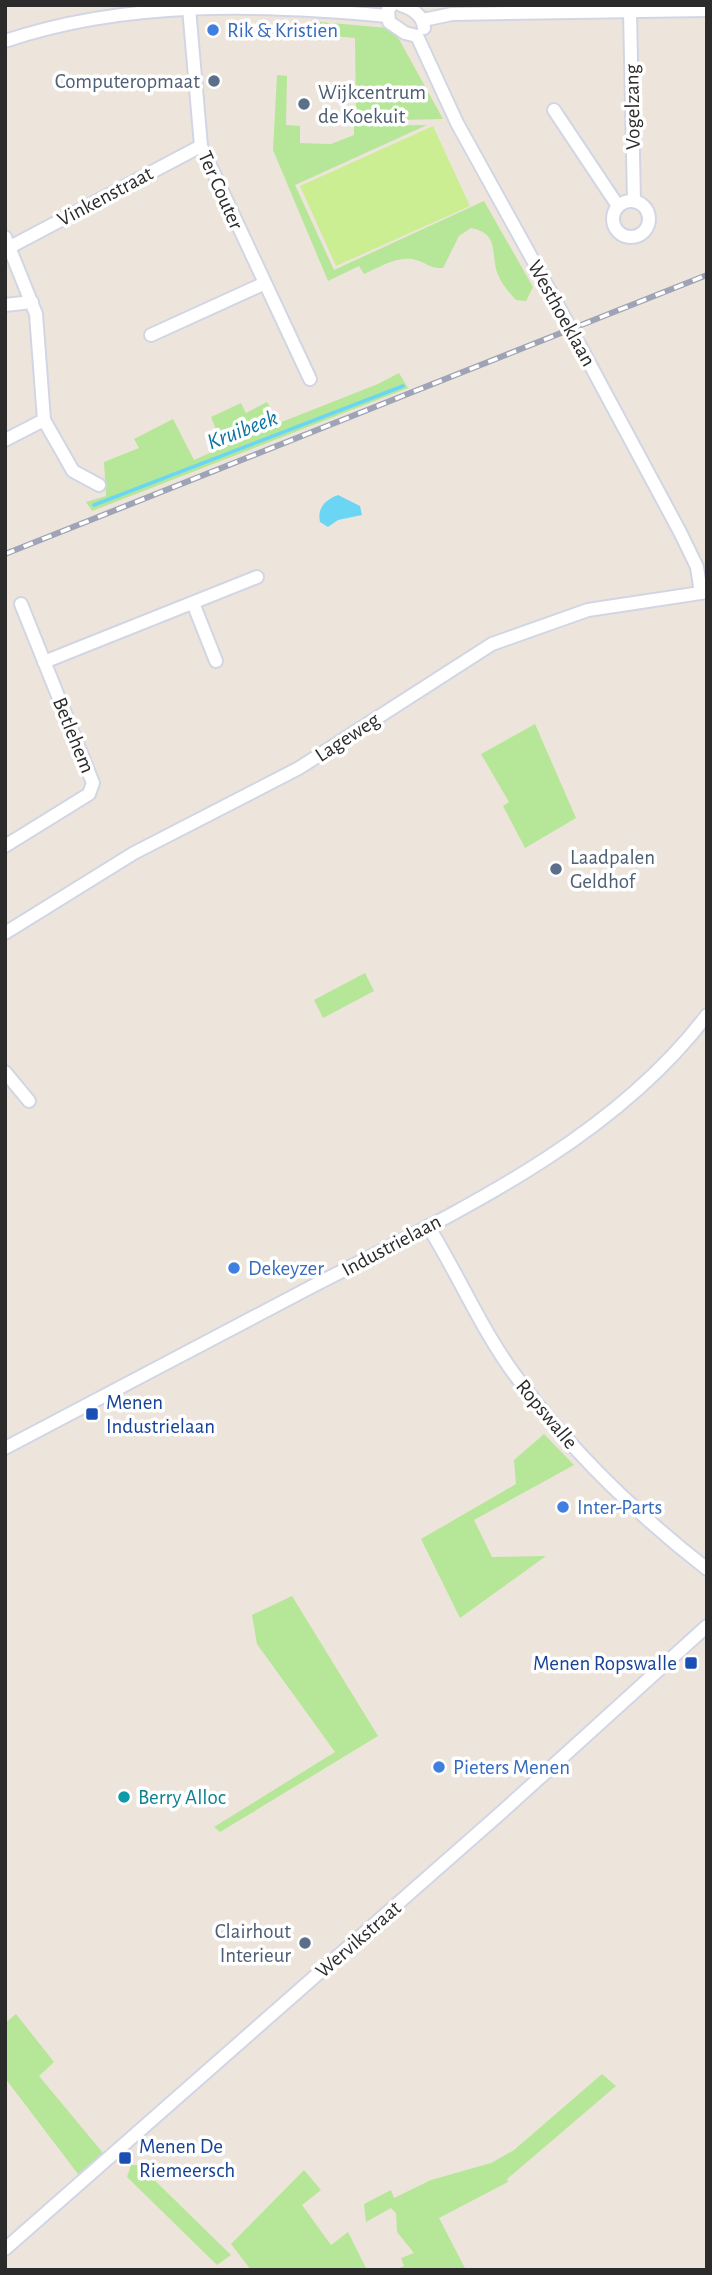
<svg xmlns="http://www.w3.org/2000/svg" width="712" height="2275" font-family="'Alegreya Sans',sans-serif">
  <rect width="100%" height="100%" fill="#ede5dc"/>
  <g fill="#b6e697">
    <path d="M320 22 388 28 395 32 443 119 356 121 355 38 322 35Z"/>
    <path d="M277 75 287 76 286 125 300 126V143L331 144 354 135V126L427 125 295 185 334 270 484 201 533 287 526 301 516 300C510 293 503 286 499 277 489 257 502 234 471 228L459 236 443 268C429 269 425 261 412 259 394 257 380 267 364 274L359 266 328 281 273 150Z"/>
    <path d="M399 373 408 388 92 511 86 502 106 496 104 462 139 448 134 439 173 419 194 460 223 447 211 417 241 403 246 413 267 402 279 423 378 384Z"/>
    <path d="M535 724 576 818 525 848 503 806 509 802 481 754Z"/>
    <path d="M365 973 374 991 323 1018 314 1000Z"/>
    <path d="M544 1434 574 1465 474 1520 492 1557 546 1556 460 1618 421 1539 516 1484 514 1460Z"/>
    <path d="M292 1596 378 1736 220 1832 214 1827 335 1752 257 1644 252 1615Z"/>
    <path d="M16 2014 54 2062 39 2076 103 2153 78 2174 5 2078V2023Z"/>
    <path d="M602 2074 616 2086 507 2179 508 2182 439 2218 466 2270H395L404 2266 401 2258 414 2253 397 2232 396 2213 391 2208 366 2222 364 2204 391 2190 394 2198 431 2180 491 2163 514 2150Z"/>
    <path d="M131 2165H139L231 2255 217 2265 127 2177Z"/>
    <path d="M304 2170 321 2190 302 2205 331 2245 348 2232 367 2270H251L231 2244Z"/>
  </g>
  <path fill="#ccee92" d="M433 126 470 206 336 266 300 186Z"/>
  <path fill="#6bd6f4" d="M338 495 360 506 362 515 338 520 328 527 320 522C317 508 325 500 338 495Z"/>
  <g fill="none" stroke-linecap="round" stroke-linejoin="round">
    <path stroke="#6bd6f4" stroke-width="3.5" d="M94 505 403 386"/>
    <g stroke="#d2d6e4" stroke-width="16">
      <g id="minor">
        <path d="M392 5 388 10 389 22 405 33 417 36"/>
        <path d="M401 5C413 9 423 16 424 28"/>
        <path d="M189 8 201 146 310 379"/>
        <path d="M630 12 634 201"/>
        <path d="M423 20 452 14 707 10"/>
        <path d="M417 36 457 123 561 311"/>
        <path d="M5 41C127 0 260 4 387 16"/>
        <path d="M554 110 618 206"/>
        <circle cx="631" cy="219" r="18"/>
        <path d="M5 237 36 314 44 420 73 471 99 485"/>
        <path d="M10 247 201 146"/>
        <path d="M5 305 32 302"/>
        <path d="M151 335 263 284"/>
        <path d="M586 357 680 532 697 567 701 593"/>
        <path d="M5 440 44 420"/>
        <path d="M193 603 216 661"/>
        <path d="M44 662 257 577"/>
        <path d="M5 846 89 794 93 783 21 604"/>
        <path d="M5 933 134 853 299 768 492 644 588 610 707 592"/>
        <path d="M5 1072 29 1101"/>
        <path d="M428 1226C458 1274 481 1329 515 1375 569 1449 634 1512 707 1569"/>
        <path d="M5 1448C106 1395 208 1341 309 1288 450 1215 609 1144 707 1015"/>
        <path d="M5 2249 503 1811 707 1626"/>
      </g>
    </g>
    <use href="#minor" stroke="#fff" stroke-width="12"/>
    <g stroke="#9fa3b6" stroke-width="6">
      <path id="rail" d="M5 554 707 275"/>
    </g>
    <use href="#rail" stroke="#fff" stroke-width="3.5" stroke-dasharray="10" stroke-linecap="butt"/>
    <g stroke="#d2d6e4" stroke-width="16" stroke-linecap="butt">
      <path id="minor-bridge" d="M561 311 586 357"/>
    </g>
    <use href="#minor-bridge" stroke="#fff" stroke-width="12"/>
  </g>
  <g fill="#3f7fe0" stroke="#fff" stroke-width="2.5">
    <circle cx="213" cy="30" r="7"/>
    <circle cx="234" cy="1268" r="7"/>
    <circle cx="563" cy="1507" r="7"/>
    <circle cx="439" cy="1767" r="7"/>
  </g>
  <g fill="#5c6f8a" stroke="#fff" stroke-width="2.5">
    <circle cx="214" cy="81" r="7"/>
    <circle cx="304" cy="104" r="7"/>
    <circle cx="556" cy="869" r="7"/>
    <circle cx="305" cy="1943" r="7"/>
  </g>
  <g fill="#1a4fb4" stroke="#fff" stroke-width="2.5">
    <rect x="85" y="1407" width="14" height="14" rx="3.5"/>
    <rect x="684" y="1656" width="14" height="14" rx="3.5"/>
    <rect x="118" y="2151" width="14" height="14" rx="3.5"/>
  </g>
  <circle fill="#0f9aa8" stroke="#fff" stroke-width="2.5" cx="124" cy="1797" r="7"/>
  <g text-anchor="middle" stroke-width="7" stroke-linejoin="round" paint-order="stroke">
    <g font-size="21" fill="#366cbe" stroke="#fff" text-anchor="start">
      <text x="227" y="37">Rik &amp; Kristien</text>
      <text x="248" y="1275">Dekeyzer</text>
      <text x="577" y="1514">Inter-Parts</text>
      <text x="453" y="1774">Pieters Menen</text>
    </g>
    <g font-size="21" fill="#4e5e75" stroke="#fff" text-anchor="end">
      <text x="200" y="88">Computeropmaat</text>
      <text x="318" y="99" text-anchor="start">Wijkcentrum<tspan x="318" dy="24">de Koekuit</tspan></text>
      <text x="570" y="864" text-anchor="start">Laadpalen<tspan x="570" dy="24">Geldhof</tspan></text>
      <text x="291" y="1938">Clairhout<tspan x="291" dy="24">Interieur</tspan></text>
    </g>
    <g font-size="21" fill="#2b2b2b" stroke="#fff">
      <text transform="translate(632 107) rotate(-91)" y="7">Vogelzang</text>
      <text transform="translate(221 190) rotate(66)" y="7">Ter Couter</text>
      <text transform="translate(105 196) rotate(-28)" y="7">Vinkenstraat</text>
      <text transform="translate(562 313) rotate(61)" y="7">Westhoeklaan</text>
      <text transform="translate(74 735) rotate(68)" y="7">Betlehem</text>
      <text transform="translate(347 737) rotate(-33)" y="7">Lageweg</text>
      <text transform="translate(391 1245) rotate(-28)" y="7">Industrielaan</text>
      <text transform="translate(547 1414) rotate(50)" y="7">Ropswalle</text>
      <text transform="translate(358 1939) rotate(-41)" y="7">Wervikstraat</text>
    </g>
    <g font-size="21" fill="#164399" stroke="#fff" text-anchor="start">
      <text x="106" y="1409">Menen<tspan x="106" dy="24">Industrielaan</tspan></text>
      <text x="677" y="1670" text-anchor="end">Menen Ropswalle</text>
      <text x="139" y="2153">Menen De<tspan x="139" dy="24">Riemeersch</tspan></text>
    </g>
    <g font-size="21" fill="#0d838f" stroke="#fff" text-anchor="start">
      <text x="138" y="1804">Berry Alloc</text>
    </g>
    <g font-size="23" font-style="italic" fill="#0875a2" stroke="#fff">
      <text transform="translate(242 429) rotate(-21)" y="8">Kruibeek</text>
    </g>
  </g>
  <rect width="712" height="2275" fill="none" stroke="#2b2b2b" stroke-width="14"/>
</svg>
